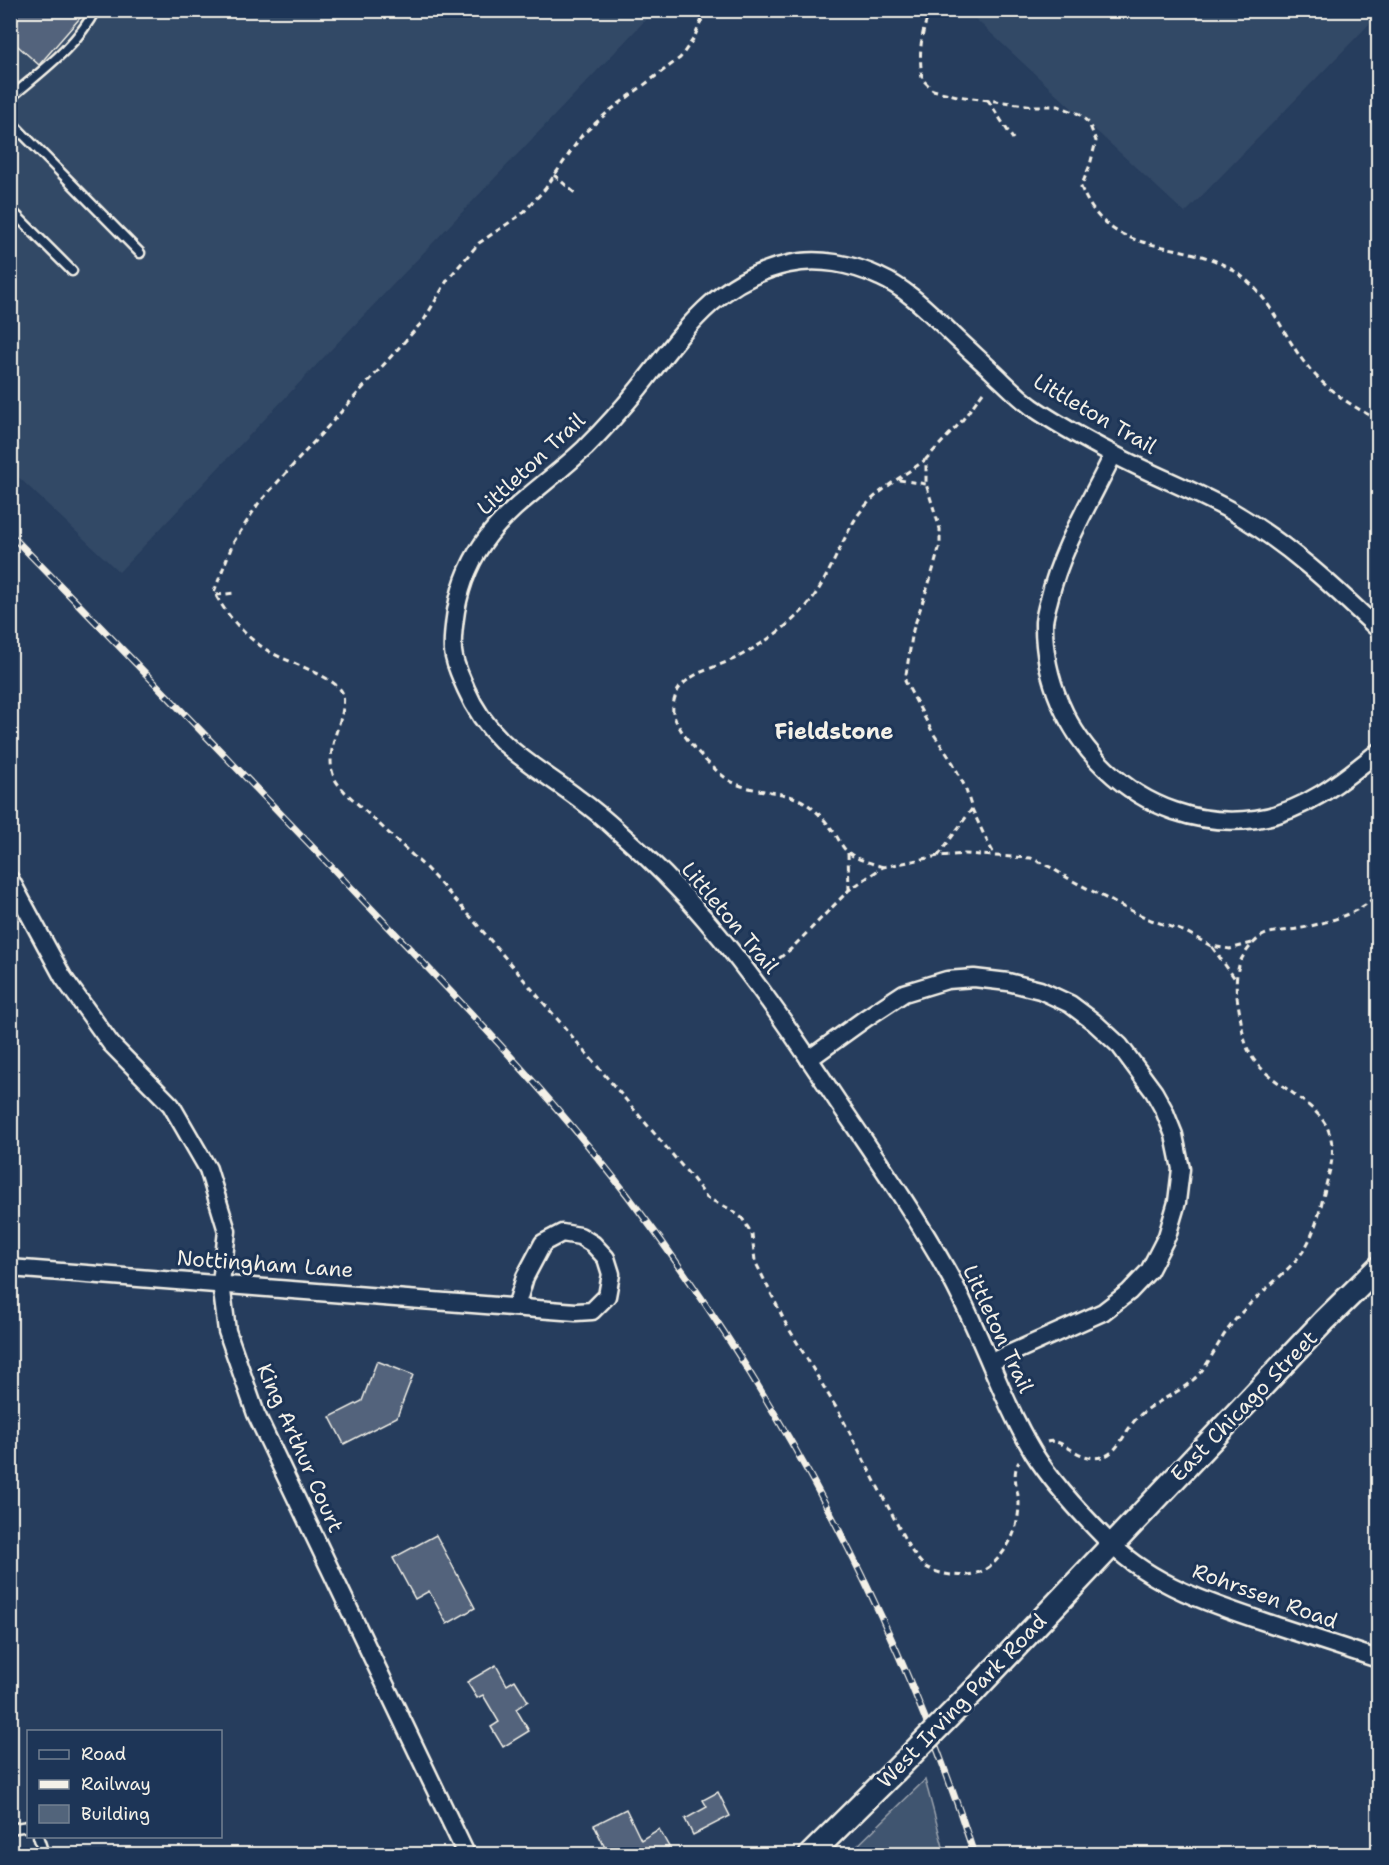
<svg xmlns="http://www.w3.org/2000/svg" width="1389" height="1865" font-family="'Shantell Sans',sans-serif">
  <rect width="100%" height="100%" fill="#263d5d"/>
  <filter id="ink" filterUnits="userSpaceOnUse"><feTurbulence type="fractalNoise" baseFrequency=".0167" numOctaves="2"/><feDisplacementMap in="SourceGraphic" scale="12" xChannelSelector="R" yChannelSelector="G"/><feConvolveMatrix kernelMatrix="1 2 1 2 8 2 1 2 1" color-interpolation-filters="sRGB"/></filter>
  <g filter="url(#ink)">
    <g fill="#334966">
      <path d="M1378 10V15L1185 213 967 11Z"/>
      <path d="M10 11H654L119 572 11 470Z"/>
    </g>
    <path fill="#40546f" stroke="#9aa2ac" stroke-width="1.5" d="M925 1780 945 1854H849Z"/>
    <g fill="#52647b" stroke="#f4f1e8" stroke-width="1.5">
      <path d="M10 10H87L39 65 10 39Z"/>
      <path d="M377 1361 413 1375 397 1417 344 1444 330 1417 362 1401Z"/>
      <path d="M436 1535 475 1608 447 1624 429 1591 415 1599 393 1558Z"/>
      <path d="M496 1665 507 1685 515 1680 528 1701 516 1709 529 1731 503 1747 491 1727 499 1722 483 1695 477 1698 467 1682Z"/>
      <path d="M718 1792 730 1816 693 1835 685 1819 707 1807 703 1800Z"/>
      <path d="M626 1809 641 1840 659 1829 673 1854H608L594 1825Z"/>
    </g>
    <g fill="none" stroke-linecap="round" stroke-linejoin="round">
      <g stroke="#f4f1e8" stroke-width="13">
        <g id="service">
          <path d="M10 98C40 72 77 46 95 10"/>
          <path d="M10 121 140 253"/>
          <path d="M10 209 72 271"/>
          <path d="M10 1829 28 1826"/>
          <path d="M38 1836 44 1854"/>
        </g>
      </g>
      <g stroke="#f4f1e8" stroke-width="21">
        <g id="minor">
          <path d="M1113 455C1090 502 1061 549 1049 600 1047 607 1045 615 1044 622 1042 736 1141 835 1256 819 1304 812 1342 781 1378 752"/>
          <path d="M1378 629C1333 586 1288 544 1233 512 1194 490 1152 475 1113 454 1086 440 1057 424 1032 407 1017 396 1005 383 992 371 976 356 959 341 943 325 924 307 905 288 880 277 853 264 818 257 789 264 716 279 682 334 639 388 622 409 604 429 585 448 528 502 471 525 456 611 454 624 452 638 453 651 454 664 461 677 466 689 490 745 533 764 579 799 593 809 607 821 620 833 650 859 679 888 705 919 754 976 796 1039 838 1102 876 1158 914 1212 947 1271 980 1329 999 1395 1033 1452 1053 1484 1084 1517 1111 1544 1154 1587 1220 1607 1277 1626 1311 1637 1345 1648 1378 1659"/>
          <path d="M10 879 63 977 111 1044 171 1105 208 1169 227 1231 221 1283 227 1331 256 1414 466 1854"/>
          <path d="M809 1059 866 1018 904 993 947 980 974 978 1008 982 1040 990 1070 1004 1094 1022 1120 1046 1154 1092 1164 1110 1174 1135 1181 1169 1177 1202 1167 1236 1149 1271 1129 1292 1103 1312 991 1362"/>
          <path d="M10 1268 576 1312 592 1311 607 1296 611 1274 606 1258 593 1244 580 1236 562 1233 543 1243 525 1277 516 1307"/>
        </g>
      </g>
      <g stroke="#f4f1e8" stroke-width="27">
        <g id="secondary">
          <path d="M974 1691 1324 1321 1378 1268"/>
          <path d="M811 1854 894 1772"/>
        </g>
      </g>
      <g stroke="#f4f1e8" stroke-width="3" stroke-dasharray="6 4.5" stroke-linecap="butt">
        <path d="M706 10 694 38 680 58 608 112 582 135 545 189 522 214 479 243 448 279 424 320 258 504 233 543 214 592C227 616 246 638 270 652 287 662 334 676 342 692 345 699 343 708 342 714 336 734 326 757 334 777 336 783 341 787 345 792L426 868 469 915 693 1179 707 1198 728 1208 742 1218 752 1234 755 1261 786 1324 840 1414 910 1549C915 1555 920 1563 926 1567 941 1576 968 1579 984 1570 996 1564 1008 1547 1013 1535 1017 1525 1019 1513 1019 1503 1018 1490 1011 1473 1019 1462"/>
        <path d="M930 10C920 37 919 52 922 79L933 90 957 96 1034 106H1058L1079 114 1089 123 1096 141 1090 165 1081 187C1111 261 1175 235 1231 269 1267 290 1278 325 1301 358 1321 386 1348 404 1378 420"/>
        <path d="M988 100 1013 139"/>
        <path d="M554 175 577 195"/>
        <path d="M983 392 961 422 926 459V484L940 529V545L931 577 913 630 905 681 933 733 953 763 965 787 972 809 984 835 995 856 1031 858 1050 867 1071 880 1119 905 1151 920 1186 932 1211 946 1230 949 1252 943"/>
        <path d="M899 480 926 484"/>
        <path d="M216 595 236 593"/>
        <path d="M848 853 849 890"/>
        <path d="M938 856 972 809"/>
        <path d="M883 867C872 863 857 860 849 853 843 849 839 840 836 835 827 822 817 811 804 802 784 790 755 793 734 783 715 774 676 732 673 712 672 705 675 696 678 690 691 671 719 667 738 657 761 645 786 628 804 609 827 584 838 547 856 518 872 493 902 477 925 460"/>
        <path d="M1212 947 1236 980"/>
        <path d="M771 965 791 949 849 890 883 867 938 856 965 854 995 856"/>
        <path d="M1047 1442C1063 1436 1079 1465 1105 1456 1119 1451 1126 1429 1137 1418 1153 1402 1176 1395 1193 1380 1209 1366 1216 1345 1229 1328 1247 1302 1275 1284 1296 1260 1314 1241 1320 1210 1326 1185 1331 1165 1336 1152 1329 1132 1320 1103 1269 1084 1252 1057 1243 1043 1242 1025 1239 1009 1236 993 1234 977 1241 960 1245 952 1254 941 1262 936 1271 931 1286 931 1297 929 1318 925 1347 917 1365 905 1370 902 1374 897 1378 893"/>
      </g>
      <use href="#service" stroke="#1d3557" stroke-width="8"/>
      <use href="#minor" stroke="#1d3557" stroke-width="16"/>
      <use href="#secondary" stroke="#1d3557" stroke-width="22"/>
      <g stroke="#f4f1e8" stroke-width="7">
        <path id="rail" d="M10 534C128 655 245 776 362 899 454 995 547 1090 628 1196 778 1393 898 1618 974 1854"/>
      </g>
      <use href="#rail" stroke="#1d3557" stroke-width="4.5" stroke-dasharray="14" stroke-linecap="butt"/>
      <g stroke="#f4f1e8" stroke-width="27" stroke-linecap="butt">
        <path id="secondary-bridge" d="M894 1772 974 1691"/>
      </g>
      <use href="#secondary-bridge" stroke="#1d3557" stroke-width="22"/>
    </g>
  </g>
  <g text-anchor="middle" stroke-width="6" stroke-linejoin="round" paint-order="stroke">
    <g font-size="21" fill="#f4f1e8" stroke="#1d3557">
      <text transform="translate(1095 414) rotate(30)" y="7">Littleton Trail</text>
      <text transform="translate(531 464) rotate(-43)" y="7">Littleton Trail</text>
      <text transform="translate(730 918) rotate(50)" y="7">Littleton Trail</text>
      <text transform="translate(265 1264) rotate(4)" y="7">Nottingham Lane</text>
      <text transform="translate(998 1329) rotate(65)" y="7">Littleton Trail</text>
      <text transform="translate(1244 1406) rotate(-46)" y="7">East Chicago Street</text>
      <text transform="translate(300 1448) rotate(66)" y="7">King Arthur Court</text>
      <text transform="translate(1265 1596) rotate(20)" y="7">Rohrssen Road</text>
      <text transform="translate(962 1701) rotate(-46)" y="7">West Irving Park Road</text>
    </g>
    <g font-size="22" font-weight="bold" fill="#f4f1e8" stroke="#1d3557">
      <text x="834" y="739">Fieldstone</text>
    </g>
  </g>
  <rect width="1389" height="1865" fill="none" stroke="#1d3557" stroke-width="36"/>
  <rect x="18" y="18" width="1353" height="1829" fill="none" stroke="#f4f1e8" stroke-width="2" filter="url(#ink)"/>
  <rect x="27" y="1730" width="195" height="108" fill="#1d3557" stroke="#738091" stroke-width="1.5"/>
  <rect x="39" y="1750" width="30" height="9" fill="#1d3557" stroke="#738091" stroke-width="1.5"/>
  <text x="81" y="1760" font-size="18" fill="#f4f1e8">Road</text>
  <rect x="39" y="1780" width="30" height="9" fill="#f4f1e8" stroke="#738091" stroke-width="1.5"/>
  <text x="81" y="1790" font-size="18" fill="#f4f1e8">Railway</text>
  <rect x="39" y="1805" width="30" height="18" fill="#52647b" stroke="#738091" stroke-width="1.5"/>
  <text x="81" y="1820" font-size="18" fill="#f4f1e8">Building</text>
</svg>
